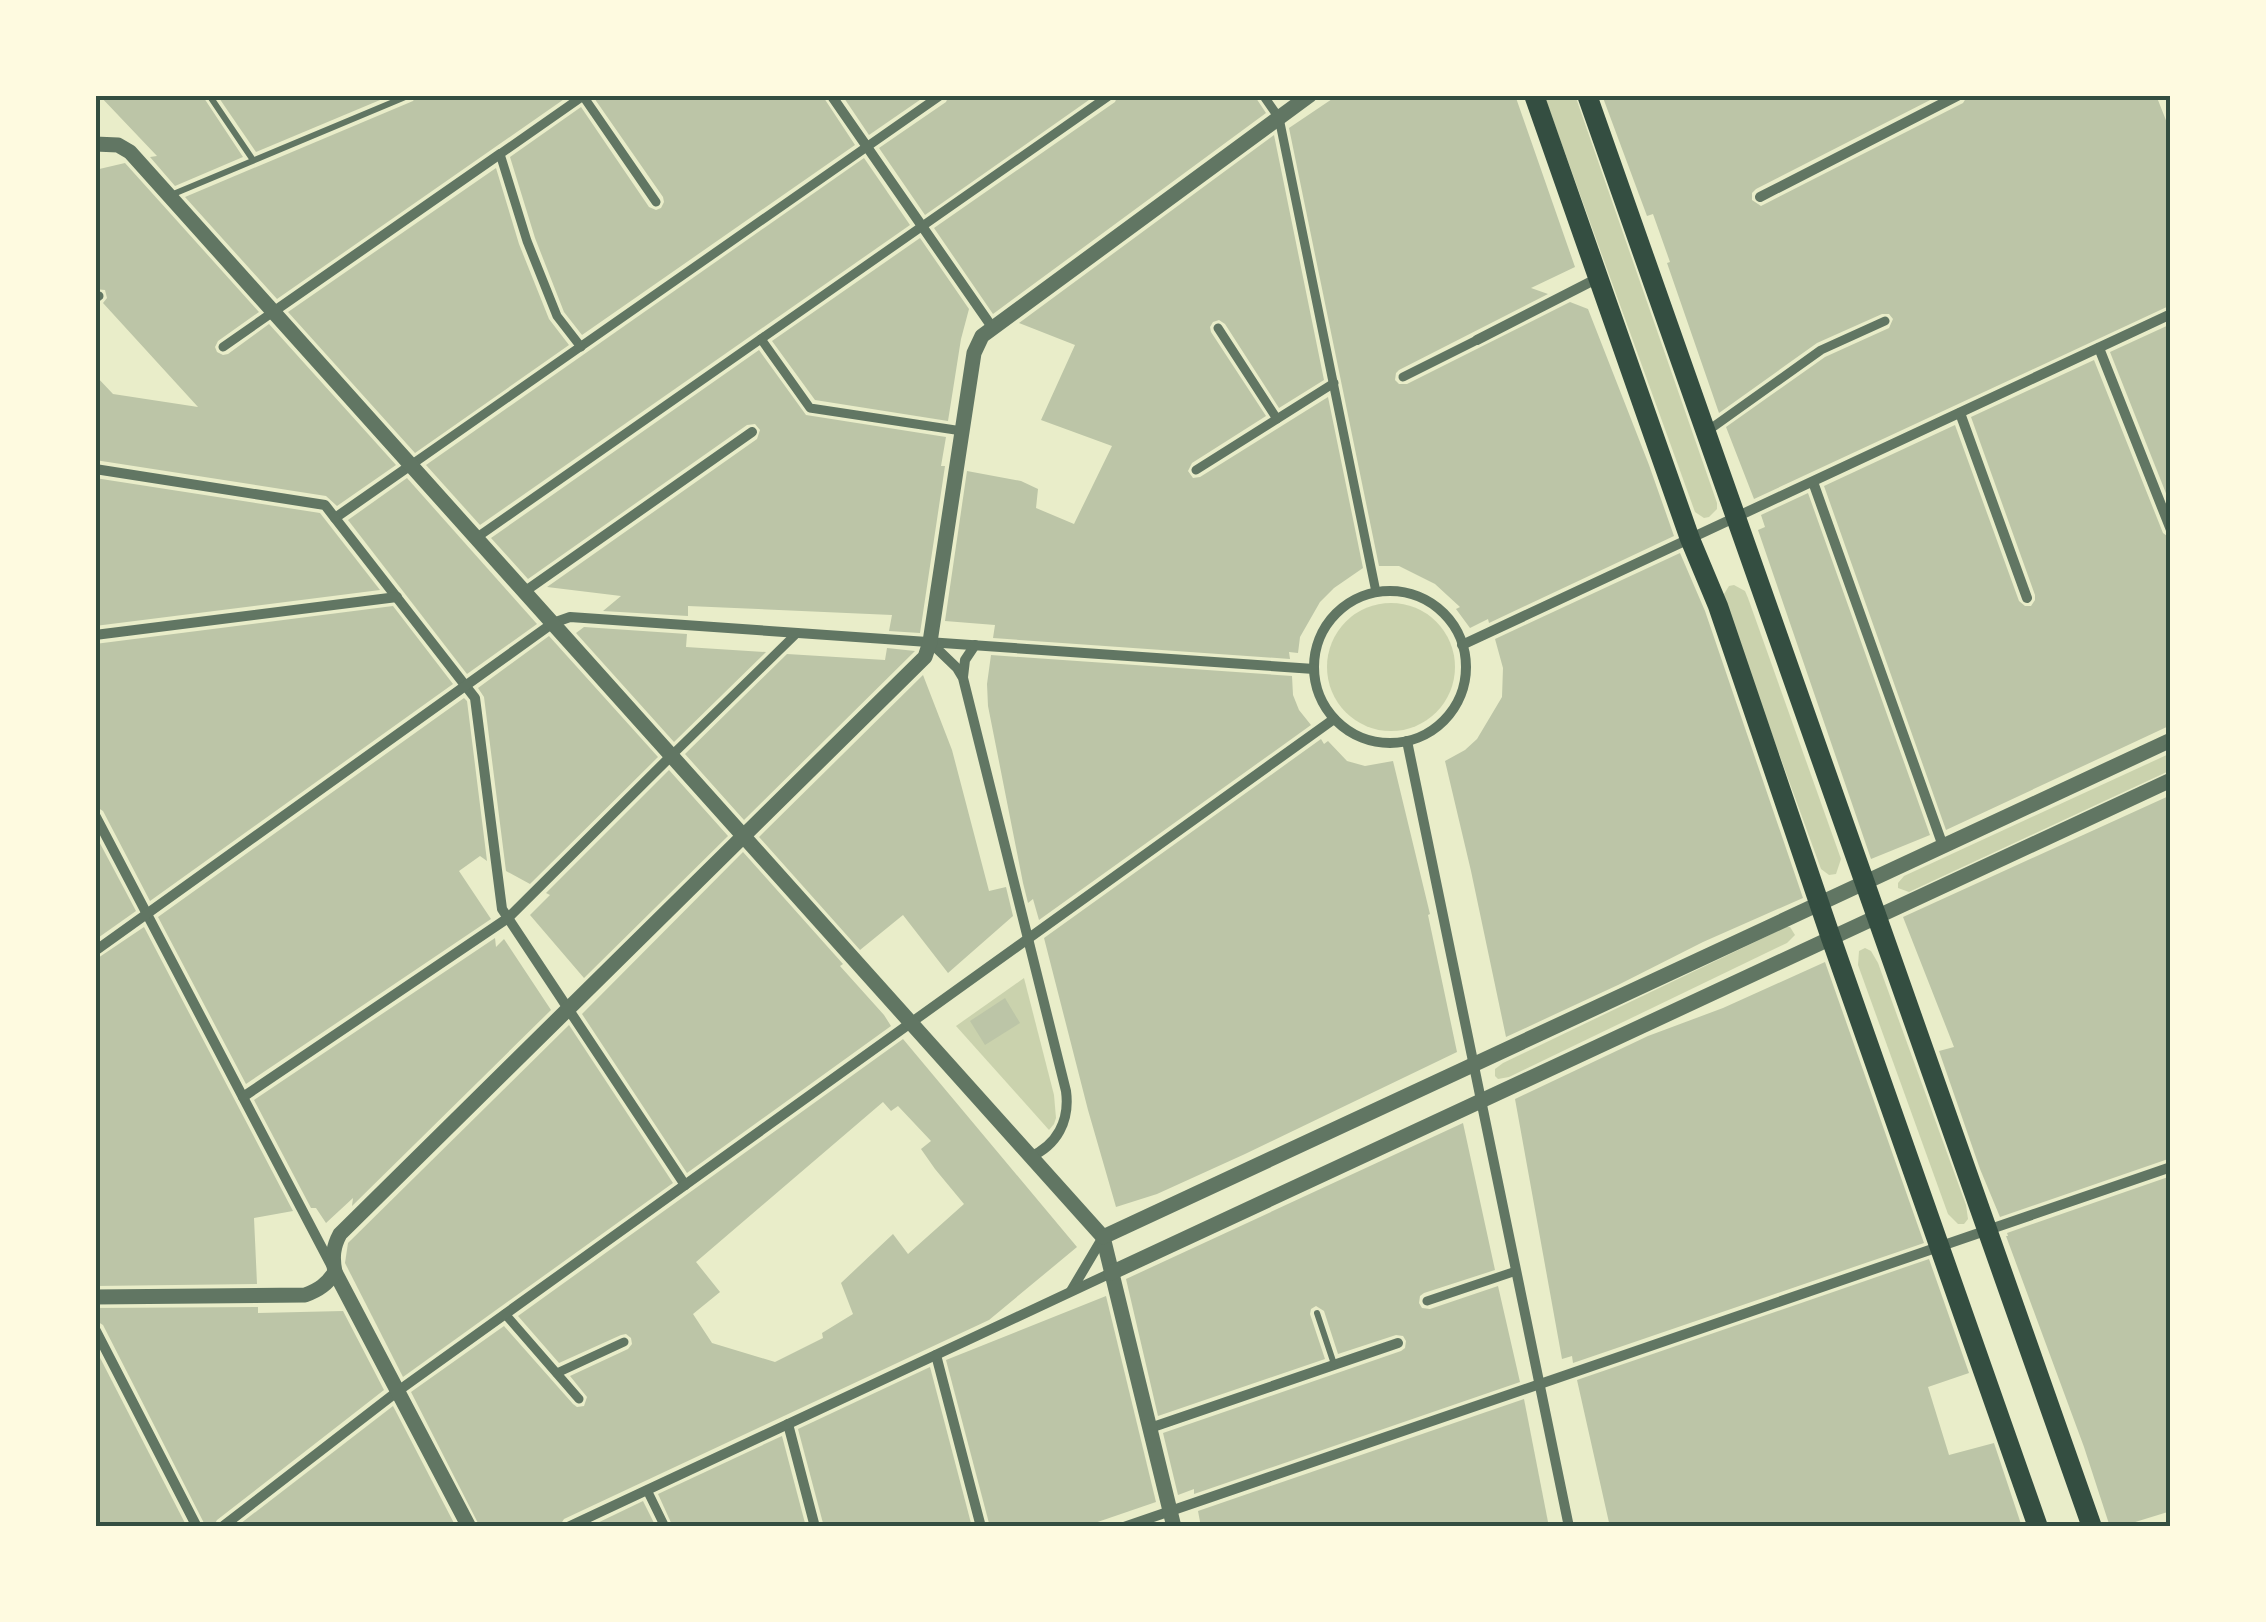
<svg xmlns="http://www.w3.org/2000/svg" width="2266" height="1622" font-family="Rubik,sans-serif">
  <rect width="100%" height="100%" fill="#e9edc9"/>
  <g fill="#cad2ad">
    <path d="M1544 95H1575L1717 503V509L1709 517 1704 518 1695 512Z"/>
    <path d="M1734 585 1745 591 1748 598 1841 859 1836 874 1829 875 1821 869 1725 605 1724 594 1729 586Z"/>
    <circle cx="1391" cy="667" r="64"/>
    <path d="M2171 753V770L1909 892 1898 888V883L1904 876Z"/>
    <path d="M1786 927H1790L1795 935 1787 943 1509 1077 1498 1079 1495 1076V1069L1503 1063Z"/>
    <path d="M1865 948 1871 951 1878 963 1966 1205 1968 1219 1964 1224H1958L1948 1214 1858 965 1859 951Z"/>
    <path d="M1024 978 1054 1095 1056 1118 1054 1124 1049 1130 956 1026Z"/>
  </g>
  <g fill="#bcc5a7" fill-rule="evenodd">
    <path d="M99 95H202L243 157 175 186 150 157 157 156Z"/>
    <path d="M217 95H392L256 152Z"/>
    <path d="M417 95H570L277 299 185 197 413 101Z"/>
    <path d="M592 95H822L855 145 582 335 564 312 535 238 510 157 581 107 649 207 656 210 661 208 664 202 663 197Z"/>
    <path d="M842 95H927L869 135Z"/>
    <path d="M949 95H1096L925 215 879 148 946 102Z"/>
    <path d="M1118 95H1254L1266 113 993 314 934 228 1115 102Z"/>
    <path d="M1338 95H1515L1575 267 1531 288 1548 294 1399 370 1396 373 1395 380 1399 384H1407L1570 302 1588 309 1649 465 1674 536 1489 623 1488 619 1470 628 1456 609 1460 607 1435 584 1399 566H1379L1289 128Z"/>
    <path d="M1602 95H1940L1756 189 1752 193V200L1761 206 1963 103 1968 95H2156L2171 133V305L1754 499 1726 427 1825 357 1889 328 1893 319 1889 314H1882L1817 343 1719 413 1667 263 1670 262 1653 214 1647 216Z"/>
    <path d="M1274 135 1324 380 1279 408 1225 324 1219 320 1213 322 1210 327 1211 332 1266 416 1192 463 1188 471 1193 478 1200 477 1328 397 1363 568 1334 588 1320 602 1300 637 1298 653 1289 652 1290 659 993 638 995 625 945 621 967 471 1021 481 1038 489 1036 508 1074 524 1112 446 1041 420 1075 345 1019 323Z"/>
    <path d="M864 158 910 225 480 525 426 465Z"/>
    <path d="M125 163 259 312 218 341 215 347 217 352 223 355 228 354 269 324 396 465 337 506 326 496 95 460V375L113 394 198 407 103 303 107 298 105 290 95 289V170Z"/>
    <path d="M496 168 519 244 549 319 569 345 415 453 288 312Z"/>
    <path d="M920 238 969 309 961 339 948 421 815 400 772 341Z"/>
    <path d="M2171 324V506L2110 352Z"/>
    <path d="M759 350 806 415 946 437 941 466H945L920 633 889 631 892 615 688 606V616L603 611 621 596 547 587 757 439 760 430 755 424 747 425 528 579 491 538Z"/>
    <path d="M2094 360 2163 533 2171 539V725L1946 830 1824 486 1955 425 2019 601 2025 606H2031L2035 600V595L1971 417Z"/>
    <path d="M95 478 320 513 380 590 95 626Z"/>
    <path d="M407 478 537 624 467 674 348 520Z"/>
    <path d="M1808 493 1930 835 1871 859 1758 530 1765 527 1761 515Z"/>
    <path d="M1680 553 1705 611 1803 898 1703 942 1618 985 1506 1037 1471 871 1445 761 1465 750 1477 739 1502 697 1503 668 1495 639Z"/>
    <path d="M393 606 453 684 150 901 103 811 95 806V644Z"/>
    <path d="M584 627 687 634 686 647 766 652 674 742 576 633Z"/>
    <path d="M549 636 658 757 530 884 506 871 484 697 478 688Z"/>
    <path d="M887 648 915 651 744 820 685 754 787 654 885 660Z"/>
    <path d="M991 655 1292 676 1293 695 1299 710 1311 725 1039 920 1033 899 1028 903 1023 883 988 706 987 684Z"/>
    <path d="M923 675 952 750 989 891 1006 887 1013 916 948 973 903 915 860 950 759 837Z"/>
    <path d="M464 698 467 701 487 861 480 856 459 871 491 919 246 1084 158 917Z"/>
    <path d="M1321 739 1324 744 1328 741 1347 761 1365 766 1393 761 1430 914 1428 915 1457 1052 1245 1154 1157 1194 1116 1207 1088 1110 1044 938Z"/>
    <path d="M669 770 728 836 584 978 530 915 550 895 546 893Z"/>
    <path d="M2171 795V1158L2000 1217 1980 1169 1939 1051 1954 1047 1903 917Z"/>
    <path d="M95 834 136 911 95 940Z"/>
    <path d="M743 852 843 964 840 966 884 1015 891 1026 687 1173 582 1014Z"/>
    <path d="M144 927 293 1211 254 1218 257 1284 95 1286V960Z"/>
    <path d="M495 938 496 947 504 939 551 1010 352 1206 353 1198 326 1223 316 1208H311L254 1100Z"/>
    <path d="M1825 962 1924 1243 1573 1363 1572 1356 1562 1359 1515 1099 1648 1036 1723 1008Z"/>
    <path d="M1005 998 1020 1023 985 1045 970 1021Z"/>
    <path d="M569 1025 673 1183 403 1377 345 1263 348 1243Z"/>
    <path d="M903 1039 1077 1247 989 1320 564 1519 559 1527H480L411 1392 504 1326 573 1404 577 1407 584 1406 587 1397 570 1376 628 1349 632 1344 631 1338 626 1334 621 1335 559 1363 518 1316ZM883 1102 891 1111 898 1106 931 1141 921 1149 935 1169 964 1204 908 1254 893 1234 841 1283 853 1314 822 1333 823 1338 775 1362 712 1343 693 1314 720 1292 696 1262Z"/>
    <path d="M1463 1123 1495 1270 1424 1293 1420 1296 1419 1303 1422 1308 1430 1309 1498 1286 1520 1382 1194 1494V1489L1178 1495 1163 1433 1401 1351 1405 1348 1406 1341 1403 1336 1396 1335 1338 1354 1324 1311 1316 1306 1311 1309 1310 1314 1325 1359 1158 1416 1126 1279Z"/>
    <path d="M2171 1176V1511L2119 1527H2110L2084 1447 2006 1236H2008L2007 1233Z"/>
    <path d="M1929 1259 1969 1373 1928 1387 1949 1455 1994 1443 2022 1527H1610L1577 1380Z"/>
    <path d="M1106 1296 1156 1502 1083 1527H990L946 1360Z"/>
    <path d="M258 1307V1313L343 1311 384 1390 217 1520 213 1527H206L103 1325 95 1320V1308Z"/>
    <path d="M95 1348 187 1527H95Z"/>
    <path d="M930 1367 972 1527H824L798 1429Z"/>
    <path d="M1524 1399 1549 1527H1201L1198 1511Z"/>
    <path d="M393 1406 456 1527H236Z"/>
    <path d="M782 1436 806 1527H673L658 1494Z"/>
    <path d="M643 1501 656 1527H589Z"/>
  </g>
  <g fill="none" stroke-linecap="round" stroke-linejoin="round">
    <g stroke="#617663" stroke-width="6">
      <path d="M209 95 253 160"/>
      <path d="M171 195 410 95"/>
      <path d="M1317 1313 1334 1364"/>
    </g>
    <g stroke="#617663" stroke-width="9">
      <path d="M1263 95 1279 118 1376 592"/>
      <path d="M95 299 99 296"/>
      <path d="M1218 328 1277 419"/>
      <path d="M761 339 810 408 962 431"/>
      <path d="M223 347 273 312"/>
      <path d="M581 347 557 316 527 241 500 154 583 96 656 202"/>
      <path d="M1403 377 1477 340"/>
      <path d="M1706 432 1821 350 1885 321"/>
      <path d="M411 465 941 95"/>
      <path d="M1196 470 1334 383"/>
      <path d="M476 538 1110 95"/>
      <path d="M671 756 797 633"/>
      <path d="M1427 1301 1516 1271"/>
      <path d="M505 1314 579 1399"/>
      <path d="M557 1373 624 1342"/>
      <path d="M647 1490 665 1527"/>
    </g>
    <g stroke="#617663" stroke-width="10">
      <path d="M831 95 992 327"/>
      <path d="M1760 197 1959 95"/>
      <path d="M273 312 500 154"/>
      <path d="M1477 340 1598 278"/>
      <path d="M2099 348 2171 530"/>
      <path d="M1960 413 2027 598"/>
      <path d="M411 465 335 518 475 698 502 909 685 1185"/>
      <path d="M95 469 325 505 335 518"/>
      <path d="M1813 482 1943 846"/>
      <circle cx="1390" cy="667" r="76"/>
      <path d="M524 592 752 432"/>
      <path d="M95 635 397 597"/>
      <path d="M931 643 957 668 963 678 1066 1091C1070 1121 1057 1145 1030 1157"/>
      <path d="M1462 645 2171 314"/>
      <path d="M963 677 965 660 975 645"/>
      <path d="M1407 741 1569 1527"/>
      <path d="M95 815 331 1265"/>
      <path d="M95 951 553 623 570 617 1314 669"/>
      <path d="M243 1097 508 918 671 756"/>
      <path d="M1071 1291 1103 1237"/>
      <path d="M95 1329 197 1527"/>
      <path d="M936 1355 981 1527"/>
      <path d="M788 1424 815 1527"/>
      <path d="M1150 1428 1398 1343"/>
      <path d="M222 1527 398 1391 1334 719"/>
      <path d="M568 1527 1111 1273"/>
      <path d="M1124 1527 2171 1167"/>
    </g>
    <g stroke="#617663" stroke-width="15">
      <path d="M95 144 118 145 130 152 1103 1237 1174 1527"/>
      <path d="M1103 1237 2171 740"/>
      <path d="M335 1272 469 1527"/>
      <path d="M1111 1273 2171 780"/>
      <path d="M95 1297 305 1295C319 1290 327 1284 335 1272 332 1257 333 1247 340 1234L925 657 930 642 974 353 982 336 1310 95"/>
    </g>
    <g stroke="#344e41" stroke-width="20">
      <path d="M1534 95 1690 539 1718 606 1831 938 2038 1527"/>
      <path d="M1587 95 2092 1527"/>
    </g>
  </g>
  <rect width="2266" height="1622" fill="none" stroke="#fefae0" stroke-width="195"/>
  <rect x="98" y="98" width="2070" height="1426" fill="none" stroke="#344e41" stroke-width="4"/>
</svg>
